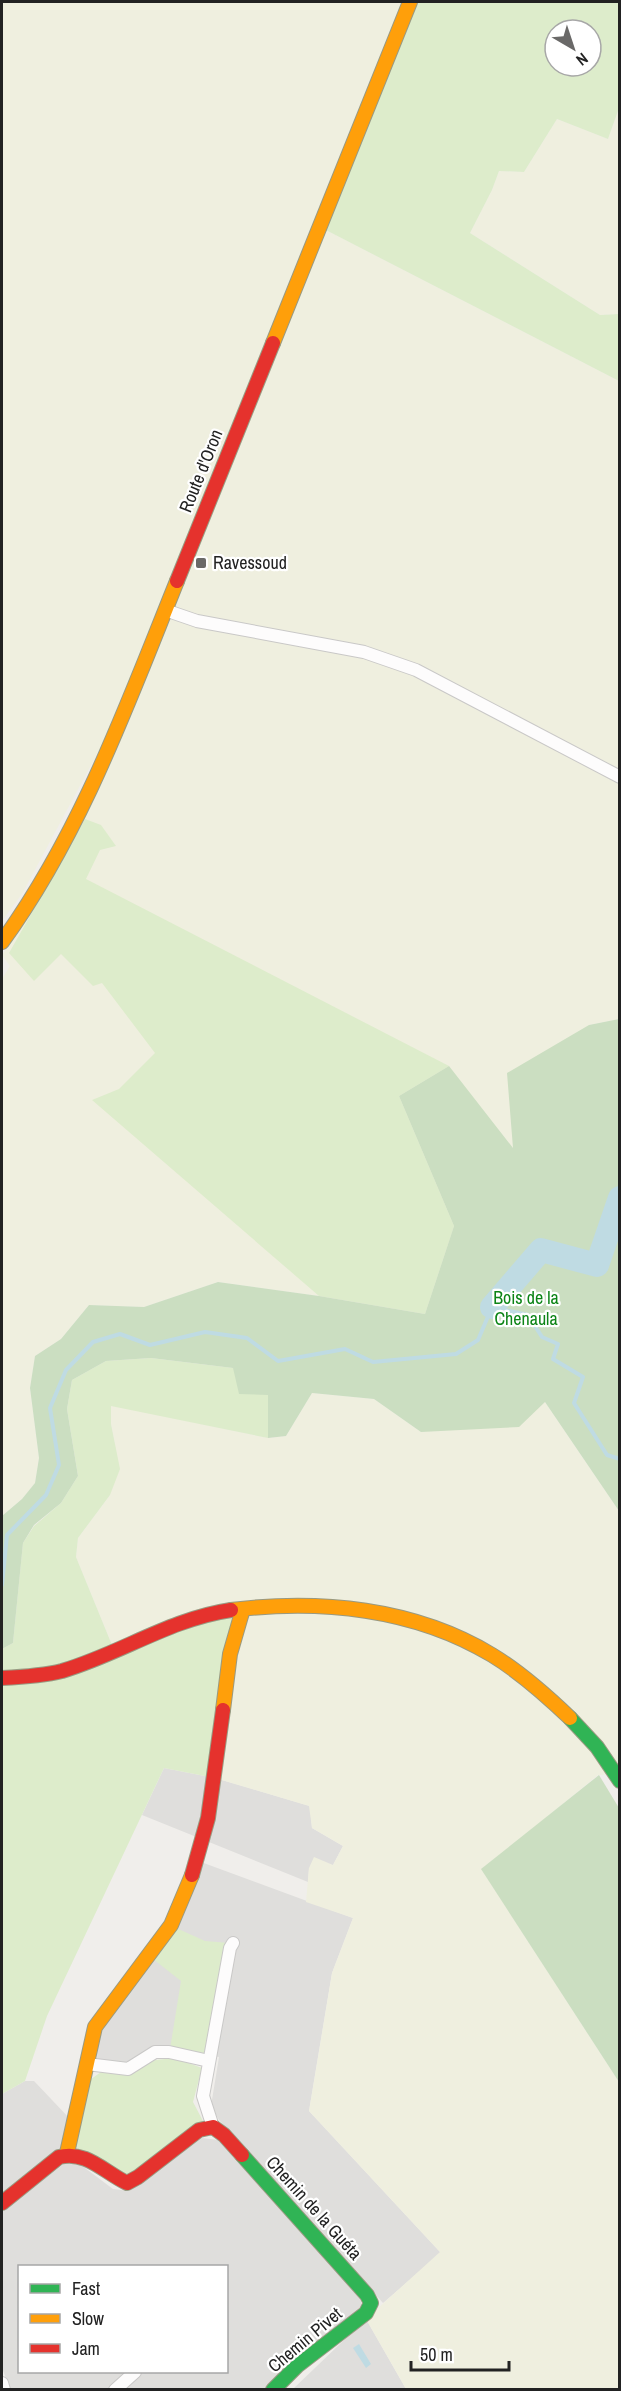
<svg xmlns="http://www.w3.org/2000/svg" width="621" height="2391" font-family="'Archivo Narrow',sans-serif">
  <rect width="100%" height="100%" fill="#f0eeeb"/>
  <g fill="#dfdedc" fill-rule="evenodd">
    <path d="M164 1768 215 1778 310 1806 312 1828 343 1846 333 1865 309 1868 308 1882 142 1815Z"/>
    <path d="M201 1862 353 1918 332 1973 309 2111 441 2253 383 2303 219 2120 211 2106 219 2057 156 2047 124 2065 97 2060 98 2029Z"/>
    <path d="M25 2081H34L70 2119 63 2147 2 2198V2094Z"/>
    <path d="M202 2138 219 2140 360 2297 362 2308 267 2389H10L2 2368V2210L64 2164 77 2162 113 2189 129 2191ZM20 2266H226V2372H20Z"/>
    <path d="M366 2319 406 2389 292 2390Z"/>
  </g>
  <g fill="#efefdf">
    <path d="M2 2H410L320 227 619 381V1019L589 1025 513 1149 425 1314 319 1296 218 1282 144 1307 89 1305 61 1339 35 1356 30 1388 39 1458 35 1483 22 1499 2 1516V979L10 966 2 955 38 904 135 683 22 894 2 921Z"/>
    <path d="M619 108V314L600 315 470 233 492 190 499 171 524 172 557 119 608 139Z"/>
    <path d="M312 1393 374 1399 421 1432 545 1402 619 1511V1774L598 1775 482 1870 619 2082V2389H406L366 2319 440 2252 309 2111 332 1973 353 1918 306 1902 309 1868 314 1857 333 1865 343 1846 312 1828 309 1806 215 1778 114 1650 76 1557 78 1538 110 1495 115 1444 111 1424V1405L268 1438 286 1436Z"/>
  </g>
  <g fill="#ddeccb" fill-rule="evenodd">
    <path d="M410 2H619V108L608 139 557 119 524 172 499 171 492 190 470 233 600 315 619 314V381L320 227ZM555 30H591V66H555Z"/>
    <path d="M85 819 101 825 116 846 100 850 86 879 449 1066 399 1096 454 1226 425 1314 319 1296 92 1100 119 1089 155 1053 102 983 93 986 61 954 34 981 9 953Z"/>
    <path d="M151 1358 233 1368 268 1395V1438L111 1406V1424L120 1469 110 1495 78 1538 76 1557 114 1650 243 1609 215 1778 164 1768 47 2016 25 2081 2 2094V1649L13 1643 23 1543 34 1526 61 1503 78 1476 67 1409 72 1380 106 1361Z"/>
    <path d="M174 1927 205 1941 229 1943 204 2056 170 2049 181 1981 153 1959Z"/>
    <path d="M175 2058 202 2068 193 2102 203 2121 132 2175H118L73 2145 87 2082 101 2072 128 2074 155 2060Z"/>
  </g>
  <g fill="#cbdec1">
    <path d="M619 1019V1511L545 1402 519 1427 421 1432 374 1399 312 1393 286 1436 268 1438V1395L239 1394 233 1368 151 1358 106 1361 72 1380 67 1409 78 1476 61 1503 34 1525 23 1543 13 1643 2 1649V1516L22 1499 35 1483 39 1458 30 1388 35 1356 61 1339 89 1305 144 1307 218 1282 319 1296 425 1314 454 1226 399 1096 449 1066 513 1148 507 1073 589 1025Z"/>
    <path d="M599 1775 619 1808V2082L481 1869Z"/>
  </g>
  <path fill="#bfdbe3" d="M359 2344 371 2364 366 2368 353 2348Z"/>
  <g fill="none" stroke-linecap="round" stroke-linejoin="round">
    <path stroke="#bfdbe3" stroke-width="4" d="M2 1585 7 1535 46 1495 59 1465 50 1408 66 1370 93 1342 120 1334 150 1345 205 1332 247 1338 278 1361 345 1349 373 1362 456 1354 478 1340 492 1307 528 1315 542 1337 558 1344 553 1359 583 1377 574 1403 607 1455 620 1459"/>
    <path stroke="#bfdbe3" stroke-width="24" d="M492 1307 541 1250 597 1265 620 1198"/>
    <g stroke="#c9c8c7" stroke-width="14">
      <g id="street">
        <path d="M165 610 197 621 364 652 416 670 620 777"/>
        <path d="M87 2064 128 2069 155 2052H169L209 2061"/>
        <path d="M213 2127 203 2096 230 1948 233 1943"/>
        <path d="M2 2383 4 2390"/>
        <path d="M115 2390 135 2372"/>
      </g>
    </g>
    <g stroke="#999a82" stroke-width="16">
      <g id="fast">
        <path d="M570 1718 597 1747 620 1781"/>
        <path d="M242 2155 367 2295 371 2303 366 2313 297 2366 273 2390"/>
      </g>
    </g>
    <g stroke="#999a82" stroke-width="16">
      <g id="slow">
        <path d="M273 343 410 2"/>
        <path d="M2 942C81 833 127 705 177 581"/>
        <path d="M231 1610C320 1599 414 1608 492 1655 520 1672 546 1695 570 1718"/>
        <path d="M223 1710 230 1654 243 1609"/>
        <path d="M67 2153 95 2027 171 1925 192 1875"/>
      </g>
    </g>
    <g stroke="#999a82" stroke-width="16">
      <g id="jam">
        <path d="M177 581 273 343"/>
        <path d="M2 1678C22 1677 42 1676 62 1671 120 1654 170 1619 231 1610"/>
        <path d="M192 1875 208 1818 223 1710"/>
        <path d="M2 2203 59 2157C86 2150 104 2172 127 2183L138 2177 199 2130 213 2127 224 2135 242 2155"/>
      </g>
    </g>
    <use href="#street" stroke="#fdfcfc" stroke-width="12"/>
    <use href="#fast" stroke="#30b455" stroke-width="14"/>
    <use href="#slow" stroke="#ff9f0a" stroke-width="14"/>
    <use href="#jam" stroke="#e5322d" stroke-width="14"/>
  </g>
  <rect fill="#6a6968" stroke="#fff" stroke-width="2" x="195" y="557" width="12" height="12" rx="3"/>
  <g text-anchor="middle" stroke-width="4.5" stroke-linejoin="round" paint-order="stroke">
    <g font-size="18" fill="#222" stroke="#fff">
      <text transform="translate(201 471) rotate(-68)" y="6">Route d'Oron</text>
      <text transform="translate(314 2208) rotate(48)" y="6">Chemin de la Guéta</text>
      <text transform="translate(305 2340) rotate(-40)" y="6">Chemin Pivet</text>
    </g>
    <g font-size="18" fill="#222" stroke="#fff" text-anchor="start">
      <text x="213" y="569">Ravessoud</text>
    </g>
    <g font-size="18" fill="#0c8416" stroke="#fff">
      <text x="526" y="1304">Bois de la<tspan x="526" dy="21">Chenaula</tspan></text>
    </g>
  </g>
  <rect width="621" height="2391" fill="none" stroke="#222222" stroke-width="6"/>
  <rect x="18" y="2265" width="210" height="108" fill="#ffffff" stroke="#a7a7a7" stroke-width="1.5"/>
  <rect x="30" y="2284" width="30" height="9" fill="#30b455" stroke="#a7a7a7" stroke-width="1.5"/>
  <text x="72" y="2295" font-size="18" fill="#222222">Fast</text>
  <rect x="30" y="2314" width="30" height="9" fill="#ff9f0a" stroke="#a7a7a7" stroke-width="1.5"/>
  <text x="72" y="2325" font-size="18" fill="#222222">Slow</text>
  <rect x="30" y="2344" width="30" height="9" fill="#e5322d" stroke="#a7a7a7" stroke-width="1.5"/>
  <text x="72" y="2355" font-size="18" fill="#222222">Jam</text>
  <g transform="translate(573 48) rotate(141)"><circle r="28" fill="#ffffff" stroke="#a7a7a7" stroke-width="1.5"/>
  <path d="M0-4.5L10 22L0 15L-10 22Z" fill="#6a6968"/>
  <text y="-9" font-size="16" font-weight="bold" text-anchor="middle" fill="#222222">N</text>
  </g>
  <path d="M411 2361v9h98v-9" fill="none" stroke="#222222" stroke-width="3"/>
  <text x="420" y="2361" font-size="18" fill="#222222" stroke="#ffffff" stroke-width="4.5" paint-order="stroke">50 m</text>
</svg>
